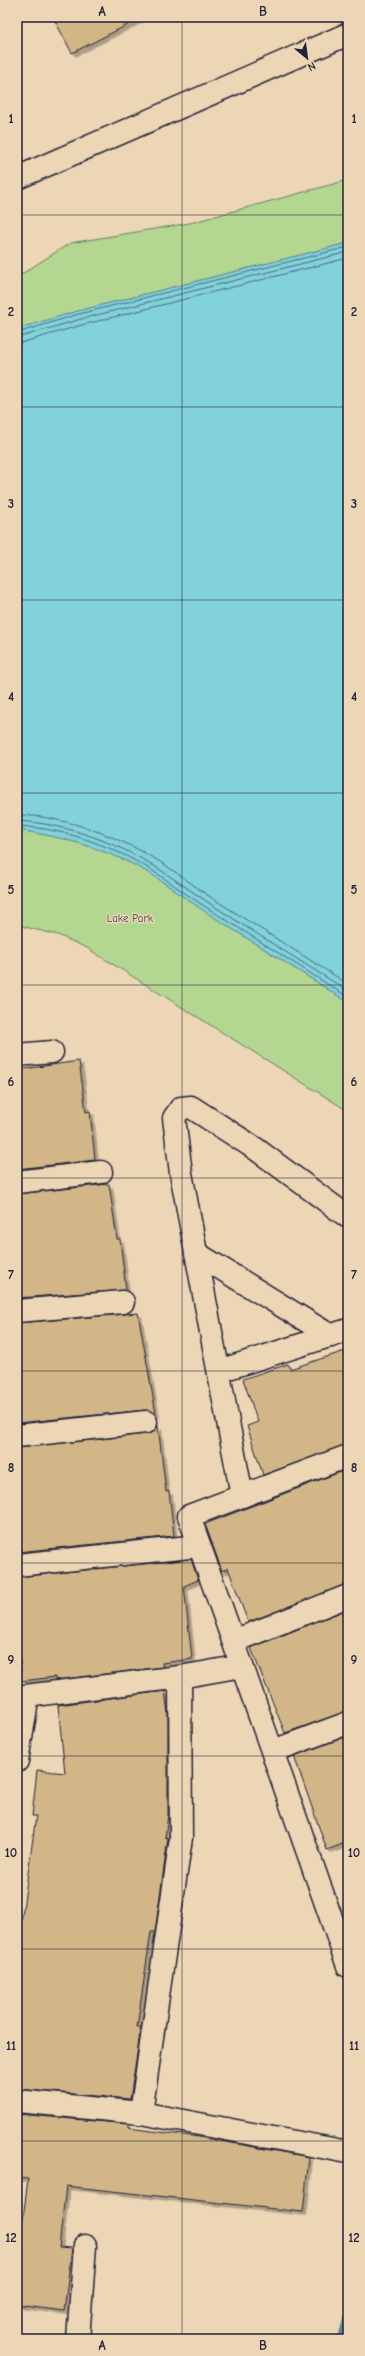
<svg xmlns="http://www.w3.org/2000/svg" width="365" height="2356" font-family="'Comic Neue',sans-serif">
  <defs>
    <filter id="shadow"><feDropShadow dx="3.5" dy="3.5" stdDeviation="0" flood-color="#0004"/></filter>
  </defs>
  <rect width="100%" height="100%" fill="#ecd6b5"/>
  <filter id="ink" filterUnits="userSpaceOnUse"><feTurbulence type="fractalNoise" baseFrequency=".025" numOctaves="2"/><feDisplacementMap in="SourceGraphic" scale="8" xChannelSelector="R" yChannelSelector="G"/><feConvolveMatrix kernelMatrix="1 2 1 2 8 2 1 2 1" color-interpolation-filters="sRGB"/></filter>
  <g filter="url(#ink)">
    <g fill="#b3d691" stroke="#6a7c66">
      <path d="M348 180V243L78 311 17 329V277L70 243 190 223Z"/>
      <path d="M17 830C66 837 115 851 157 878 175 890 193 904 212 916 257 945 303 973 348 1002V1111L87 948 58 935 17 925Z"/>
    </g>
    <path fill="#82d2db" stroke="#5c8c9b" d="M348 243V1002C303 973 257 945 212 916 193 904 175 890 157 878 115 851 66 837 17 830V329L78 311Z"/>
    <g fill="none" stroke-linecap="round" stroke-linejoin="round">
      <g stroke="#48687b" stroke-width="1">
        <path d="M17 333 79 314 348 247"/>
        <path d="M17 338 81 319 348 252"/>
        <path d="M17 344 82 325 348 258"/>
        <path d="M17 815C67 816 123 838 165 865 182 876 198 889 215 900 259 928 304 956 348 984"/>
        <path d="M17 821C66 823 121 844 162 871 179 882 195 894 212 905 257 934 303 963 348 991"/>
        <path d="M17 826C65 828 119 848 159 875 176 886 192 899 209 909 256 939 302 968 348 997"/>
      </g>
      <path stroke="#5c8c9b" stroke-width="10" d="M343 2339 348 2319"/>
    </g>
    <g fill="#d2b687" stroke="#22223b" filter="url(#shadow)">
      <path d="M53 17H143L72 53Z"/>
      <path d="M79 1061 86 1112 90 1111 95 1160 17 1169V1070Z"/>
      <path d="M109 1184 117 1239H120L126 1290 17 1298V1194Z"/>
      <path d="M138 1313 156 1414 145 1410 17 1423V1323Z"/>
      <path d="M348 1350V1444L263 1475 247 1426 258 1422 243 1379 288 1364 290 1369Z"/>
      <path d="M158 1426 166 1492 169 1491 174 1536 17 1552V1448L147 1434 154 1432Z"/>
      <path d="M348 1469V1584L248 1622 228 1568 222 1571 205 1524Z"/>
      <path d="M191 1559 198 1580 184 1586 192 1659 162 1663 163 1667 55 1680V1677L22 1681 17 1633V1577Z"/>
      <path d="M348 1609V1711L285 1733 251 1648Z"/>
      <path d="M165 1691 168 1714V1815L165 1837 168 1838 155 1932H151L137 2027H141L130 2099 17 2089V1952L36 1816H32L37 1770 65 1773 58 1705Z"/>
      <path d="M348 1736V1842L327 1850 294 1756Z"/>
      <path d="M17 2114 128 2124V2128L199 2137 309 2157 303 2212 66 2186 59 2247 72 2248 64 2311 17 2305V2241L20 2242 28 2179 17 2178Z"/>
    </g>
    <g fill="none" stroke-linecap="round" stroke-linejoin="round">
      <g stroke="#22223b" stroke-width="25">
        <g id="minor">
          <path d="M17 178 348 34"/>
          <path d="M17 1055 52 1052"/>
          <path d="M17 1182 101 1172"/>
          <path d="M196 1253 331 1336"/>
          <path d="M17 1311 123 1302"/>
          <path d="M219 1371 348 1330"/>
          <path d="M17 1436 146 1422"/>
          <path d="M348 1456 189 1516 348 1966"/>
          <path d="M242 1496 181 1173 174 1118 181 1108 191 1107 256 1149 348 1217"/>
          <path d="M17 1565 199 1546"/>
          <path d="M234 1641 348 1596"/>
          <path d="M180 1677 242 1666"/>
          <path d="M17 1697 180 1677 181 1838 141 2113"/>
          <path d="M273 1751 348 1723"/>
          <path d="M17 1761 28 1696"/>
          <path d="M17 2101 141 2113 348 2152"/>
          <path d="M78 2339 85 2246"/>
        </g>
      </g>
      <use href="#minor" stroke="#ecd6b5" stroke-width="22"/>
    </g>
  </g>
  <path fill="none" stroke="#22223b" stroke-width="1" stroke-opacity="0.55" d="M182 17V2339M17 215H348M17 407H348M17 600H348M17 793H348M17 985H348M17 1178H348M17 1371H348M17 1563H348M17 1756H348M17 1949H348M17 2141H348"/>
  <g text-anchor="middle" stroke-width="3" stroke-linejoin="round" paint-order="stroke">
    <g font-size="11" fill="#3f464c" stroke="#ecd6b5">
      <text x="130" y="922">Lake Park</text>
    </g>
  </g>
  <rect width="365" height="2356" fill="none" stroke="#ecd6b5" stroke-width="44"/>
  <g transform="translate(307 58) rotate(151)" stroke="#ecd6b5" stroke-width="3" paint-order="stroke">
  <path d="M0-3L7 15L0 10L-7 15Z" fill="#22223b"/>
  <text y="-6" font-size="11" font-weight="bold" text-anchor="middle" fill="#22223b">N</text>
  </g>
  <rect x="22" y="22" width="321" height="2312" fill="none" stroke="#22223b" stroke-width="1.5"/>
  <g font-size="13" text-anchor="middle" font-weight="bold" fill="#22223b">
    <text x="102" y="16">A</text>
    <text x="263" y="16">B</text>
    <text x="11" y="123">1</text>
    <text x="354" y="123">1</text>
    <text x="11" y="316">2</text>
    <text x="354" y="316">2</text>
    <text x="11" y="508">3</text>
    <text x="354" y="508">3</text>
    <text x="11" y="701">4</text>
    <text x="354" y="701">4</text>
    <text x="11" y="894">5</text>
    <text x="354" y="894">5</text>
    <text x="11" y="1086">6</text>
    <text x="354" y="1086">6</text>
    <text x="11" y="1279">7</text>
    <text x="354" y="1279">7</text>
    <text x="11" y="1472">8</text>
    <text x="354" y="1472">8</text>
    <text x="11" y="1664">9</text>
    <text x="354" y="1664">9</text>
    <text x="11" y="1857">10</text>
    <text x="354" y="1857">10</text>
    <text x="11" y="2050">11</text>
    <text x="354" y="2050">11</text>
    <text x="11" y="2242">12</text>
    <text x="354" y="2242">12</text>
    <text x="102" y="2350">A</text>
    <text x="263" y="2350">B</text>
  </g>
</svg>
